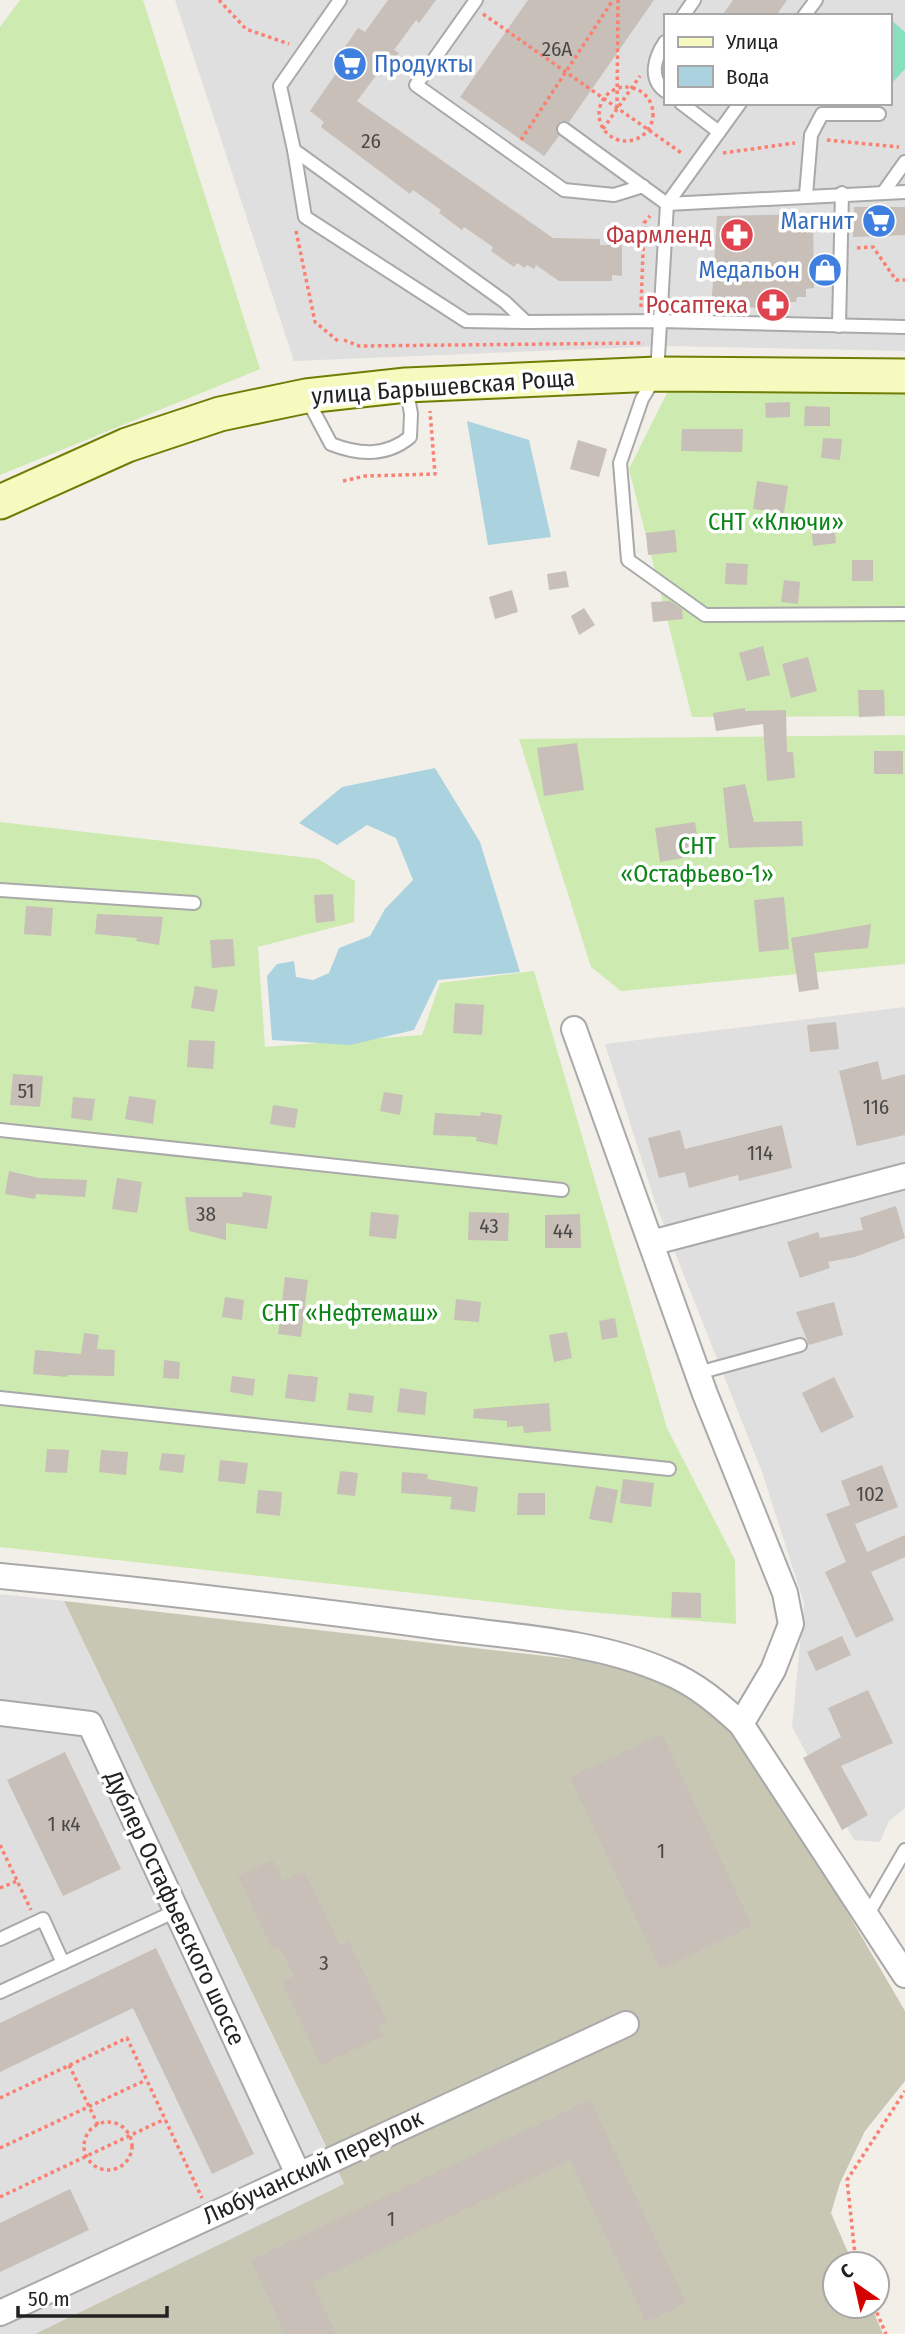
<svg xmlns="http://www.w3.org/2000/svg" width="905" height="2334" font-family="'Fira Sans Condensed',sans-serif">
  <rect width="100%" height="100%" fill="#f2efe9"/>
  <g fill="#e0dfdf" fill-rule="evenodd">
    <path d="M175 0H905V351L666 346 294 361ZM665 16H889V103H665Z"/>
    <path d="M905 1007V1808L889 1821 880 1842 854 1840 792 1727 804 1603 762 1472 656 1205 605 1044Z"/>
    <path d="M0 1594 64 1601 344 2185 35 2334H0Z"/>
  </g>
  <path fill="#c7c7b4" d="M64 1601 581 1660 653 1677 681 1689 731 1726 761 1764 905 2011V2081L865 2131 840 2183 831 2213 853 2264H835V2306H871L883 2334H35L344 2184Z"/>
  <g fill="#cdebb0">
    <path d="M20 0H143L260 369 0 475V27Z"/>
    <path d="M668 391 905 392V716L692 717 629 469Z"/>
    <path d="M905 735V964L621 991 591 967 519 739Z"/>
    <path d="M0 822 318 859 355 881 354 922 258 947 265 1047 422 1035 440 983 534 971 667 1428 735 1560 736 1624 565 1610 0 1547Z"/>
  </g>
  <path fill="#88e0be" d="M889 18 905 32V69L889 86Z"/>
  <g fill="#aad3df">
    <path d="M467 421 529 440 551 537 488 545Z"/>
    <path d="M435 768 480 842 520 972 438 980 414 1030 350 1045 272 1040 267 976 277 964 294 961 296 977 313 980 329 973 339 948 370 936 385 909 413 880 396 838 367 825 337 845 299 823 342 787Z"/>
  </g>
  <g fill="#c7bfb8">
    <path d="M388 0H436L419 23 416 20 394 50 399 53 382 76 378 73 357 101 553 238 600 239V245H622V276L612 275V281H559L536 265 534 269 527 265 525 268 517 263 514 267 491 251 493 247 464 227 462 230 439 213 441 210 413 190 410 194 321 127 324 122 310 111 351 52 345 47 358 28 365 32Z"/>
    <path d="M528 0H654L569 122 561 121 557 124 559 136 544 156 460 97Z"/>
    <path d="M733 0H787L776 16H722Z"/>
    <path d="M854 207H905V235L853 237Z"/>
    <path d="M813 214 814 288 806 289V297H797L796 302H789V310L718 305 712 296 717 216Z"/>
    <path d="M790 402V417L766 418 765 403Z"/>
    <path d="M805 406 830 407V426H804Z"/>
    <path d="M682 429H743L742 452 681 451Z"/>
    <path d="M823 438 842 439 840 460 821 458Z"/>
    <path d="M578 440 607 449 599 477 570 469Z"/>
    <path d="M757 481 788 486 784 513 753 509Z"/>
    <path d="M834 522 836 543 813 546 811 525Z"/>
    <path d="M675 530 677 552 648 555 646 533Z"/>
    <rect x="852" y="560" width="21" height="21"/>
    <path d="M726 563 748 564 747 585 725 584Z"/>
    <path d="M566 571 569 587 549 590 547 574Z"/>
    <path d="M784 580 800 582 798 604 781 602Z"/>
    <path d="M512 590 518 612 495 619 489 597Z"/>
    <path d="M670 601 682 609 683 619 653 622 651 602Z"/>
    <path d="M584 608 595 625 579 635 571 616Z"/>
    <path d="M763 646 770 675 747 681 739 653Z"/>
    <path d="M808 657 817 691 791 698 782 664Z"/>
    <path d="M858 690H884L885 716 859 717Z"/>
    <path d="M745 708V711L786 710 787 752H793L795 778 767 781 763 724 716 731 713 713Z"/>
    <path d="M577 743 584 790 544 796 537 748Z"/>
    <rect x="874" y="751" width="29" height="23"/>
    <path d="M745 784 754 822 802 821 803 846 729 848 723 788Z"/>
    <path d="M695 822 700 855 660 862 655 828Z"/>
    <path d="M333 894 335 921 316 923 314 895Z"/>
    <path d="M784 897 789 949 759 952 754 900Z"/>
    <path d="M26 906 53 908 51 936 24 934Z"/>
    <path d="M97 914 163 917 159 945 136 941 137 938 95 934Z"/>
    <path d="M871 924 868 948 814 953 819 989 799 992 791 938Z"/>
    <path d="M233 939 235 966 212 968 210 940Z"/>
    <path d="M195 986 218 990 214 1012 191 1008Z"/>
    <path d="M455 1003 484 1005 482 1035 453 1033Z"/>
    <path d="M836 1022 839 1049 810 1052 807 1025Z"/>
    <path d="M189 1040 215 1041 213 1069 187 1067Z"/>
    <path d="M878 1061 882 1080 905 1074V1135L857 1146 839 1071Z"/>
    <path d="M13 1074 43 1076 40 1107 10 1105Z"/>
    <path d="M384 1092 403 1095 400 1115 380 1111Z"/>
    <path d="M129 1096 156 1100 153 1124 125 1119Z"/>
    <path d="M73 1097 95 1099 92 1121 71 1118Z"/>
    <path d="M273 1105 298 1109 295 1128 270 1124Z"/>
    <path d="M481 1112 502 1115 497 1145 476 1141 477 1137 433 1135 435 1113 480 1116Z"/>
    <path d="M782 1125 792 1168 739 1181 738 1175 689 1188 685 1172 659 1178 648 1138 680 1130 685 1149Z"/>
    <path d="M9 1171 39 1178 87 1180 85 1197 36 1194 35 1199 5 1194Z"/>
    <path d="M117 1178 142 1182 137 1213 112 1209Z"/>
    <path d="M243 1192 272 1196 267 1229 226 1223V1240L189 1231 185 1197H242Z"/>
    <path d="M896 1206 905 1238 855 1257 828 1262 830 1268 800 1278 787 1242 818 1232 820 1238 863 1230 860 1218Z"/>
    <path d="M371 1212 399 1215 396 1239 369 1236Z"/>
    <path d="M469 1212 509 1213 508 1241 468 1240Z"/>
    <path d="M580 1214 581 1248H545V1215Z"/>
    <path d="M285 1277 308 1280 301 1337 278 1334Z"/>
    <path d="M225 1297 244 1300 242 1320 222 1317Z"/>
    <path d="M456 1299 481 1302 479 1322 454 1320Z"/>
    <path d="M834 1302 843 1335 809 1345 796 1312Z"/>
    <path d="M615 1318 618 1337 602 1340 599 1321Z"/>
    <path d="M567 1332 572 1358 554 1362 549 1335Z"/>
    <path d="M84 1333 99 1335 97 1349 115 1350 114 1376 68 1375 67 1377 33 1374 35 1350 81 1354Z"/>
    <path d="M164 1360 180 1362 179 1379 163 1378Z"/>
    <path d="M288 1374 318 1377 315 1402 285 1398Z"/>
    <path d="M232 1376 255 1379 253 1396 230 1392Z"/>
    <path d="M834 1377 854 1417 821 1433 802 1393Z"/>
    <path d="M400 1388 427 1392 425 1415 397 1412Z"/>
    <path d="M349 1393 374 1396 372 1413 347 1410Z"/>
    <path d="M549 1403 551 1431 524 1433 523 1426 507 1427V1421L473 1418 474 1409Z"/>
    <path d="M47 1449 69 1450 67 1473 45 1472Z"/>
    <path d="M101 1450 128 1452 126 1475 99 1472Z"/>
    <path d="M162 1453 185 1455 183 1473 159 1470Z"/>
    <path d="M220 1460 248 1463 245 1484 218 1481Z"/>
    <path d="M882 1465 898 1507 855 1524 867 1552 905 1535V1557L871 1572 894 1620 856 1638 825 1572 846 1562 826 1514 850 1505 841 1481Z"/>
    <path d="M340 1471 358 1473 355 1496 337 1494Z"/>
    <path d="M402 1472 428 1474 427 1479 478 1487 475 1512 450 1509 452 1497 401 1493Z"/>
    <path d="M623 1479 654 1483 651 1507 620 1503Z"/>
    <path d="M596 1486 618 1490 612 1523 589 1519Z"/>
    <path d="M258 1490 282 1492 280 1516 256 1513Z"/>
    <path d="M518 1493H545V1515H517Z"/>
    <path d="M672 1592 701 1593V1618L671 1617Z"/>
    <path d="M842 1636 851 1655 816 1671 807 1652Z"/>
    <path d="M868 1690 893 1743 841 1766 868 1815 842 1830 803 1758 841 1737 828 1708Z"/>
    <path d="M662 1734 752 1926 660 1969 570 1777Z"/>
    <path d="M65 1752 121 1869 63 1896 7 1780Z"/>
    <path d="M273 1860 283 1881 304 1871 340 1946 349 1941 387 2021 378 2025 383 2036 321 2065 282 1982 294 1976 279 1946 272 1949 238 1876Z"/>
    <path d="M156 1948 254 2154 212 2174 133 2008 0 2072V2023Z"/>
    <path d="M590 2100 686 2303 646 2322 570 2160 312 2282 336 2334H285L251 2260Z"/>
    <path d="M70 2189 89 2230 0 2272V2223Z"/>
  </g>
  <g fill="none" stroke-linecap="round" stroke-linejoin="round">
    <g stroke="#a9a9a9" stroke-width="16">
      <g id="lane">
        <path d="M340 0 280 86 294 150 505 302 526 322 660 321 905 327"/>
        <path d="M476 0 416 85 564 190 614 195 643 186"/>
        <path d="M683 16 694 0"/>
        <path d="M804 16 816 0"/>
        <path d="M665 42C655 57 648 78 665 91"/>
        <path d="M681 103 719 132"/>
        <path d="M564 129 667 204 657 374 642 399 620 463 628 560 705 615 905 614"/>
        <path d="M294 150 305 217 466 321 526 322"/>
        <path d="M883 193 905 162"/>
        <path d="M806 195 811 135 822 114H879"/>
        <path d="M667 204 905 192"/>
        <path d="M667 204 740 103"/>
        <path d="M839 326 842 193"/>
        <path d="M306 397 331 444C359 455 386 457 410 437L411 414 406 385"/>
        <path d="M0 890 194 903"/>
        <path d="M0 1130 562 1190"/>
        <path d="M698 1373 800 1345"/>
        <path d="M0 1398 669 1469"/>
        <path d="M868 1914 905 1850"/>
        <path d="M0 1939 43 1919 63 1963 176 1911"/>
        <path d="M0 1992 63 1963"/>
      </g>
    </g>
    <g stroke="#a9a9a9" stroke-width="28">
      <g id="street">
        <path d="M574 1029 705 1394 785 1593 791 1624 773 1670 741 1724"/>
        <path d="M651 1243 905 1176"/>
        <path d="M0 1576C145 1590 289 1607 433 1626 511 1637 595 1640 667 1672 696 1684 718 1703 741 1724L905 1975"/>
        <path d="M0 1713 90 1724 298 2174"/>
        <path d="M0 2313 626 2024"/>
      </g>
    </g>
    <g stroke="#707d05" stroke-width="37">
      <path id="secondary" d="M0 502 127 445 220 414 306 396 406 385 657 374 905 376"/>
    </g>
    <g stroke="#fa8072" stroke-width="3.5" stroke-dasharray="3.5 3.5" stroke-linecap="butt">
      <path d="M219 0 246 29 289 44"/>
      <path d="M483 14 683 154"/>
      <circle cx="626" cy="114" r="27"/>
      <path d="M617 108 618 0"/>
      <path d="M603 129 640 76"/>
      <path d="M521 140 613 0"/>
      <path d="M827 140 899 147"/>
      <path d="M723 153 795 143"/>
      <path d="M296 231 315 322 338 341"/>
      <path d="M857 248 873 247 896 280H905"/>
      <path d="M641 307 644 223 650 216"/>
      <path d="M344 340 359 346 644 343"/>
      <path d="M343 481 365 476 435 474 430 411"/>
      <path d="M0 1845 31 1910"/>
      <path d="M0 1888 17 1881"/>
      <path d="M69 2065 98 2125"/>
      <path d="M0 2098 127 2038 202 2198"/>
      <circle cx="108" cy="2146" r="24"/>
      <path d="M0 2148 146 2080"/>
      <path d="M0 2197 165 2119"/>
      <path d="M856 2264 847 2180 905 2091"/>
      <path d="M874 2306 886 2334"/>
    </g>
    <use href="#lane" stroke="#fff" stroke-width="12"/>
    <use href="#street" stroke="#fff" stroke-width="24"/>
    <use href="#secondary" stroke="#f7fabf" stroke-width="33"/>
  </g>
  <defs>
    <g id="supermarket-disc" transform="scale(1.75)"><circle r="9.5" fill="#3f7fe0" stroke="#fff"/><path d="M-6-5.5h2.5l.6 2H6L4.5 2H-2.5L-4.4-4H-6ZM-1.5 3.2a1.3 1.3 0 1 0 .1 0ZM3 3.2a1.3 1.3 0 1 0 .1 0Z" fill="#fff"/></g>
    <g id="pharmacy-disc" transform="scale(1.75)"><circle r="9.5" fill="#e0444e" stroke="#fff"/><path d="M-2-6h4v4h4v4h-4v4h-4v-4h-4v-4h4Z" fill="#fff"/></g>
    <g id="shop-disc" transform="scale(1.75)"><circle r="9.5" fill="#3f7fe0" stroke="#fff"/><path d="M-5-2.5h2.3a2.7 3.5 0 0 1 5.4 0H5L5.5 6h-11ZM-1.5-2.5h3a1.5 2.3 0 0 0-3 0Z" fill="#fff"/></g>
  </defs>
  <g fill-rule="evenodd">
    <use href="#supermarket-disc" x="350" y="64"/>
    <use href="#supermarket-disc" x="879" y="221"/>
    <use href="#pharmacy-disc" x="737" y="235"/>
    <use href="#shop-disc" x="825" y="270"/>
    <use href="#pharmacy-disc" x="773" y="305"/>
  </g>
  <g text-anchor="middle" stroke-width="7" stroke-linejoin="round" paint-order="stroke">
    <g font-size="21" fill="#4b4948">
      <text x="557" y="56">26А</text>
      <text x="371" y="148">26</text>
      <text x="26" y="1098">51</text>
      <text x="876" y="1114">116</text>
      <text x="760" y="1160">114</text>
      <text x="206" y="1221">38</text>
      <text x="489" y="1233">43</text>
      <text x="563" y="1238">44</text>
      <text x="870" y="1501">102</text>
      <text x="64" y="1831">1 к4</text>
      <text x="661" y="1858">1</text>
      <text x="324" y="1970">3</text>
      <text x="391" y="2226">1</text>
    </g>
    <g font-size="24" fill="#366cbe" stroke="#fff" text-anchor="end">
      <text x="374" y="72" text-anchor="start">Продукты</text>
      <text x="854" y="229">Магнит</text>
      <text x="800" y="278">Медальон</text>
    </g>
    <g font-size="24" fill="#be3a42" stroke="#fff" text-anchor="end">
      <text x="712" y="243">Фармленд</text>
      <text x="748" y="313">Росаптека</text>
    </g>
    <g font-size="24" fill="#222" stroke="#fff">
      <text transform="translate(443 387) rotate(-4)" y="8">улица Барышевская Роща</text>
      <text transform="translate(175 1908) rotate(65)" y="8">Дублер Остафьевского шоссе</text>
      <text transform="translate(313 2167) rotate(-25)" y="8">Любучанский переулок</text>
    </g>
    <g font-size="24" fill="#0c8416" stroke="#fff">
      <text x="776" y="530">СНТ «Ключи»</text>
      <text x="697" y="854">СНТ<tspan x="697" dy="28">«Остафьево-1»</tspan></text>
      <text x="350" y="1321">СНТ «Нефтемаш»</text>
    </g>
  </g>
  <rect x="664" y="14" width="228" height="91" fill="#ffffff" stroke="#a7a7a7" stroke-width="2"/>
  <rect x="678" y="37" width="35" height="10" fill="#f7fabf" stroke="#a7a7a7" stroke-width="2"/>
  <text x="726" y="49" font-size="21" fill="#222222">Улица</text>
  <rect x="678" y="66" width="35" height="21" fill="#aad3df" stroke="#a7a7a7" stroke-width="2"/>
  <text x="726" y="84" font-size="21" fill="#222222">Вода</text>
  <g transform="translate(856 2285) rotate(326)"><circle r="33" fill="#ffffff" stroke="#a7a7a7" stroke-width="2"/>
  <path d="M0-5L12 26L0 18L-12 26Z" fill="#d40000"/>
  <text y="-10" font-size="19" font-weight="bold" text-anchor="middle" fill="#222222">С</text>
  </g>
  <path d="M18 2306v10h149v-10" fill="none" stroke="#222222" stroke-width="3.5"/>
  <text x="28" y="2306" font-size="21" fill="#222222" stroke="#ffffff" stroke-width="5" paint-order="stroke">50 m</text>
</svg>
